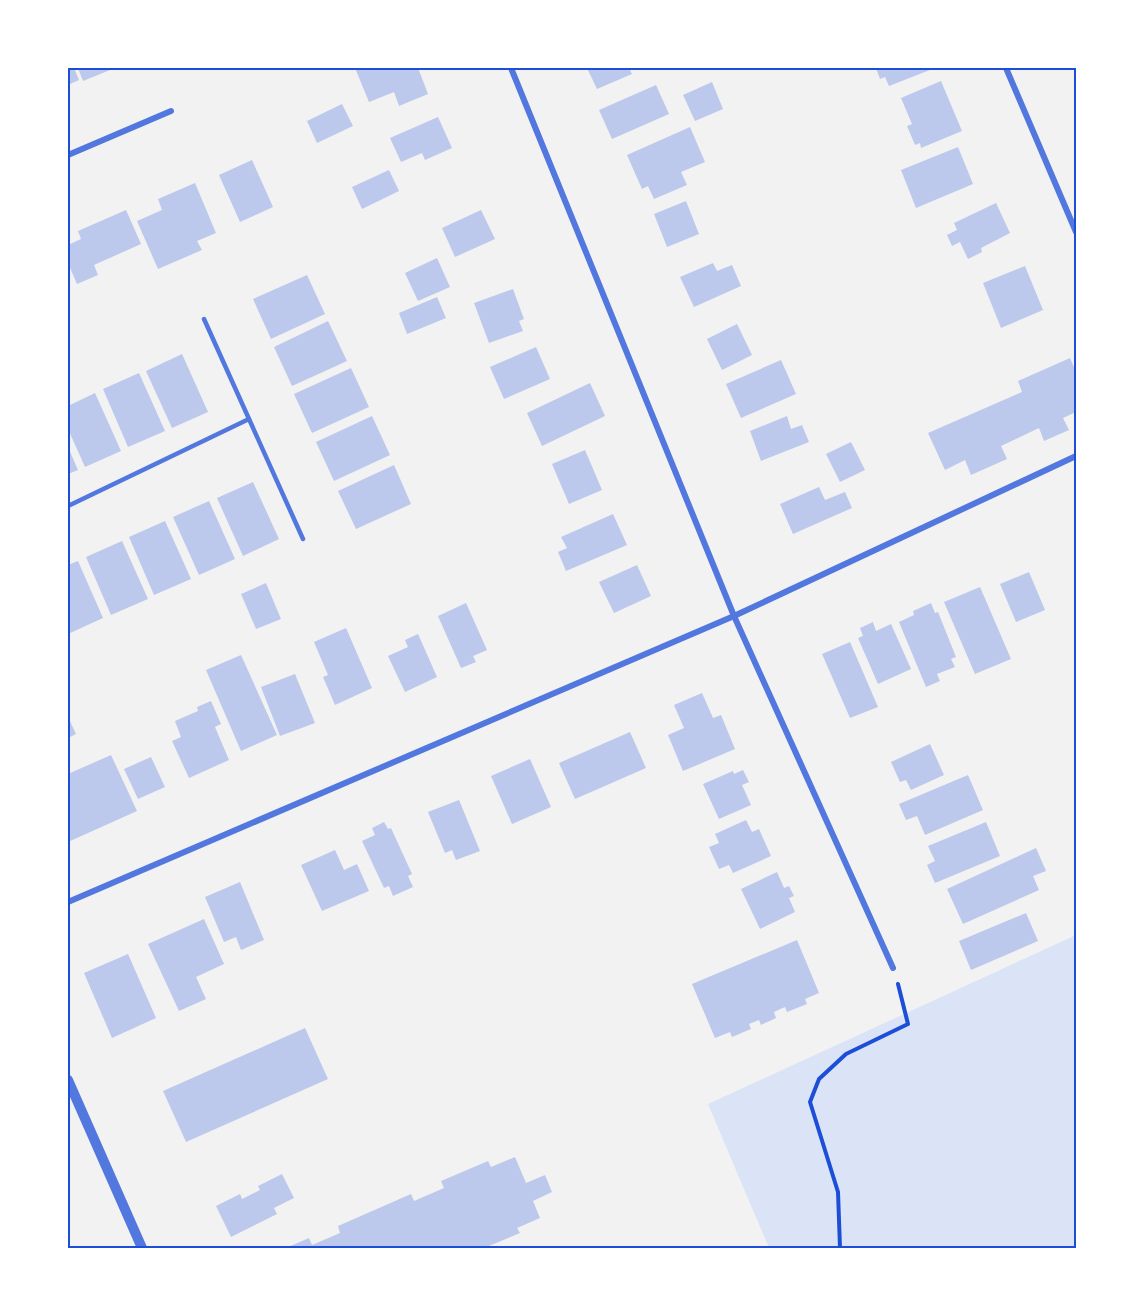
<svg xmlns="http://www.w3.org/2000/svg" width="1144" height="1316" font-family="'DM Sans',sans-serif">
  <rect width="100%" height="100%" fill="#f2f2f2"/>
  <path fill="#dbe4f7" d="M1076 935V1248H769L708 1104Z"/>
  <g fill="#bdc9ec">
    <path d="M68 68H74L79 80 68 85Z"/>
    <path d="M78 68H115L83 81Z"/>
    <path d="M355 68H418L428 94 399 106 394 92 369 102Z"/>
    <path d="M587 68H629L632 74 597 89Z"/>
    <path d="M876 68H935L889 86 885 77 880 79Z"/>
    <path d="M941 81 962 131 921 148 920 143 915 145 907 126 912 124 901 98Z"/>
    <path d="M712 82 723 109 695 121 683 95Z"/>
    <path d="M656 85 669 114 612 139 599 110Z"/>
    <path d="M342 104 353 126 317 143 307 121Z"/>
    <path d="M438 117 452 148 425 160 422 153 401 162 390 138Z"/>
    <path d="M690 127 705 162 681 172 687 185 654 199 648 186 642 189 627 155Z"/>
    <path d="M958 147 973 184 916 208 901 170Z"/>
    <path d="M252 160 273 207 240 222 219 175Z"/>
    <path d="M389 170 399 191 362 209 352 187Z"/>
    <path d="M195 183 216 233 197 241 202 250 158 269 137 221 162 210 158 199Z"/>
    <path d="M686 201 699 234 667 247 654 214Z"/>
    <path d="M996 203 1010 233 981 248 982 252 968 259 960 242 952 246 947 235 957 230 954 223Z"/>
    <path d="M126 210 141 244 94 265 98 275 77 284 68 263V245L81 239 78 231Z"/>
    <path d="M481 210 495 239 455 257 442 228Z"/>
    <path d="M437 258 450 287 418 301 405 273Z"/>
    <path d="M713 263 717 271 732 265 741 286 694 307 680 277Z"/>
    <path d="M1025 266 1043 310 1001 328 983 283Z"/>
    <path d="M307 275 325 314 271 339 253 299Z"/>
    <path d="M513 289 524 319 519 321 523 331 489 343 474 303Z"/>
    <path d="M437 297 446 318 407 334 399 313Z"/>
    <path d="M328 321 347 361 292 386 274 347Z"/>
    <path d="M737 324 752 355 722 370 707 339Z"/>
    <path d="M536 347 550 379 504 399 490 367Z"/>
    <path d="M182 354 208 412 172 428 146 371Z"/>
    <path d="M1070 358 1076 372V412L1063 418 1069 430 1044 441 1039 428 1001 446 1007 459 971 475 965 460 945 470 928 433 1022 392 1018 381Z"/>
    <path d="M781 360 796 394 741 418 726 384Z"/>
    <path d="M351 368 369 407 312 433 294 394Z"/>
    <path d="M139 373 165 431 128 447 103 389Z"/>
    <path d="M590 383 605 416 542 446 527 413Z"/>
    <path d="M95 393 121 451 85 467 68 429V406Z"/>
    <path d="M372 416 390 455 334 481 316 442Z"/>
    <path d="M787 416 791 429 802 425 809 442 761 461 750 431Z"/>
    <path d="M851 442 865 470 840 482 826 454Z"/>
    <path d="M68 447 78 470 68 474Z"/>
    <path d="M585 450 602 490 569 504 552 464Z"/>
    <path d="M394 465 411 504 356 529 338 491Z"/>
    <path d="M253 482 279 539 243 556 217 498Z"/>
    <path d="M819 487 825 500 845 492 852 508 793 534 780 504Z"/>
    <path d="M209 501 235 559 199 575 173 517Z"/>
    <path d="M613 514 627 545 566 571 558 552 567 548 561 537Z"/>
    <path d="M165 521 191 579 154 595 129 537Z"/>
    <path d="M122 541 148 599 111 615 86 557Z"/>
    <path d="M78 561 103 618 68 634V565Z"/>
    <path d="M637 565 651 596 614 613 599 582Z"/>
    <path d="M1029 572 1045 610 1016 622 1000 584Z"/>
    <path d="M266 583 281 619 256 629 241 594Z"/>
    <path d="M980 587 1011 659 975 674 944 602Z"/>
    <path d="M466 603 487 650 473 656 476 662 461 668 438 616Z"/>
    <path d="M931 603 935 613 938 612 956 657 951 659 955 667 937 674 940 681 926 687 899 622 914 615 913 611Z"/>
    <path d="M873 622 876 631 891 624 911 669 878 684 858 638 863 636 860 628Z"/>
    <path d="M346 628 372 688 335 705 323 677 328 675 314 642Z"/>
    <path d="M418 634 437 677 405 692 388 656 408 647 405 640Z"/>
    <path d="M850 642 878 707 850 718 822 654Z"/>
    <path d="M241 655 277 735 241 751 206 670Z"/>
    <path d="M295 674 315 723 280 736 261 687Z"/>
    <path d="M702 693 713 718 721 715 735 749 683 771 668 735 684 728 674 705Z"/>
    <path d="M211 701 221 724 215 727 229 760 189 778 172 741 181 737 175 721 198 711 197 707Z"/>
    <path d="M69 719 76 734 68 738V720Z"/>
    <path d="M630 732 646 768 575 799 559 763Z"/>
    <path d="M930 744 944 775 911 790 906 780 900 782 891 762Z"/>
    <path d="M111 755 137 811 68 842V774Z"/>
    <path d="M151 757 165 787 138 799 124 769Z"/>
    <path d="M530 759 551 807 512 824 491 776Z"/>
    <path d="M743 770 749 782 742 785 751 805 719 819 703 784 733 771 734 774Z"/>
    <path d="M968 775 983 810 925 835 917 816 906 820 899 804Z"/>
    <path d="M459 800 480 851 456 860 452 850 445 853 428 812Z"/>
    <path d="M746 820 752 832 759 829 771 856 733 873 729 865 719 869 709 847 719 843 715 834Z"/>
    <path d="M384 822 388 829 391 828 412 874 408 876 413 887 393 896 389 886 384 888 362 841 375 835 372 828Z"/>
    <path d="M986 822 1000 856 935 883 927 865 935 861 928 846Z"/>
    <path d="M1036 848 1046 871 1033 876 1039 890 963 924 947 889Z"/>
    <path d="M335 850 344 870 357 864 369 891 322 911 301 865Z"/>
    <path d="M777 872 784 888 789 886 794 896 789 898 795 912 760 929 741 889Z"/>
    <path d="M240 882 264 940 241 950 236 937 224 942 205 897Z"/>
    <path d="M1026 913 1038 941 971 970 959 941Z"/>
    <path d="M204 919 224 964 196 977 206 999 179 1011 148 944Z"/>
    <path d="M797 940 819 993 805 999 807 1004 787 1012 785 1007 774 1012 776 1018 761 1025 759 1020 749 1024 751 1029 732 1037 730 1032 715 1038 692 984Z"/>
    <path d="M128 954 156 1018 112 1038 84 973Z"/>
    <path d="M305 1028 328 1079 186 1142 163 1091Z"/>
    <path d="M515 1157 526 1183 545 1175 552 1192 533 1201 540 1218 517 1228 520 1233 484 1248H286L309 1238 312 1245 340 1233 338 1226 411 1194 414 1201 444 1188 441 1181 488 1161 491 1167Z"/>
    <path d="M282 1174 294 1198 274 1208 277 1214 231 1237 216 1206 240 1194 242 1199 260 1190 258 1186Z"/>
  </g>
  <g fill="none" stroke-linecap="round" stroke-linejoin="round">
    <path stroke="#1d4ed8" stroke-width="4" d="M840 1248 838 1192 810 1102 819 1079 846 1054 908 1024 898 984"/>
    <g stroke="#5277de" stroke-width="4.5">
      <path d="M204 319 303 539"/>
      <path d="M68 506 249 419"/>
    </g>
    <g stroke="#5277de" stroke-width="6">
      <path d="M511 68 734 616 893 968"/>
      <path d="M1006 68 1076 232"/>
      <path d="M68 155 171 111"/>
      <path d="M68 902 734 616 1076 456"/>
    </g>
    <path stroke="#5277de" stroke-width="10" d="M68 1080 142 1248"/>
  </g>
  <rect width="1144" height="1316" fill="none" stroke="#ffffff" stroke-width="138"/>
  <rect x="69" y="69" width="1006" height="1178" fill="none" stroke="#1d4ed8" stroke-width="2"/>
</svg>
